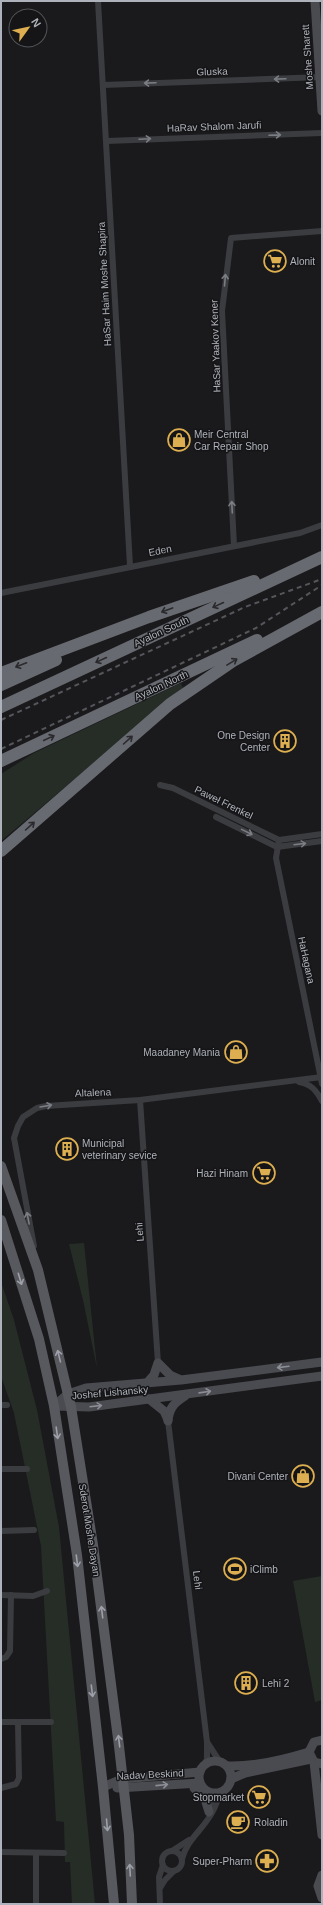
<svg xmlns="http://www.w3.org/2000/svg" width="323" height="1905" font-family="Arial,sans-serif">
  <rect width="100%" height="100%" fill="#1a1a1c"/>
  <g fill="#262d27">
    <path d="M181 683 183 688 1 841V774L34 753Z"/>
    <path d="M84 1243 97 1368 83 1300 69 1244Z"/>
    <path d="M1 1282 14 1320 37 1410 59 1527 95 1904H72L70 1862H65L64 1822 56 1821 41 1546 14 1413 1 1376Z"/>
    <path d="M322 1576V1700L315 1702 293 1581Z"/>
  </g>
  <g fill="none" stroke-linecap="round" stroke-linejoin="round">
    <g stroke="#3b3c40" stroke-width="6">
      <path d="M98 1 130 566"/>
      <path d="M103 85 322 77"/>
      <path d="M106 141 322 133"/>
      <path d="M234 546 222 311 231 238 322 231"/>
      <path d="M1 593 300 533 322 525"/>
      <path d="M160 785 173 788 279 840"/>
      <path d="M216 817 277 847"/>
      <path d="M279 840 276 858 322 1084"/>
      <path d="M279 840 322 834"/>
      <path d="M277 847 322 841"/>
      <path d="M299 1082C311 1084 316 1090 322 1101"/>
      <path d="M140 1100 158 1363"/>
      <path d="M34 1246 14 1138 18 1126 23 1117 37 1108 46 1106 140 1100 322 1077"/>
      <path d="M1 1405H7"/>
      <path d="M168 1421 207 1742V1759L204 1765"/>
      <path d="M1 1469H27"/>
      <path d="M1 1531 34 1530"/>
      <path d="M1 1595 33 1596 47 1591"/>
      <path d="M1 1659 6 1657 10 1651 11 1595"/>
      <path d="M1 1722H51"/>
      <path d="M207 1742 220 1762"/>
      <path d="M1 1788 16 1784 19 1778 18 1722"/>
      <path d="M209 1812 212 1802 210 1793"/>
      <path d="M172 1851 189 1840"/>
      <circle cx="172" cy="1861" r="10"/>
      <path d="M1 1852 64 1853"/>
      <path d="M36 1853V1904"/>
      <path d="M182 1859C187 1839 204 1829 213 1811 216 1805 218 1799 220 1793"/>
      <path d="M160 1888 165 1880 174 1871"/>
      <path d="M160 1904 159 1877 163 1865"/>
    </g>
    <g stroke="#4a4b50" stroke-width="9">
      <path d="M315 1 322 111"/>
      <path d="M148 1382 154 1375 158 1363 170 1375 179 1379"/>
      <path d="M149 1399 164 1411 168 1420"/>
      <path d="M54 1406 68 1394 86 1388 181 1380 322 1362"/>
      <path d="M54 1406 89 1407 322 1376"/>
      <path d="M168 1421C169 1408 174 1403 185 1396"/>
      <path d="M322 1740 314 1742 309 1752 314 1762 322 1764"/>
      <circle cx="215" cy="1777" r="16"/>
      <path d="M314 1762 322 1835"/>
      <path d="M227 1766C254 1767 283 1760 309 1752"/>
      <path d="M231 1779 245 1773 311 1759"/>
      <path d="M103 1787 122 1779 200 1772"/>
      <path d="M117 1788 200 1783"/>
      <path d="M194 1788 205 1799 209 1812"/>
      <path d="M322 1875 318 1886 322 1898"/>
    </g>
    <g stroke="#58595f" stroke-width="10">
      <path d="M1 1166 38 1270 71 1407 93 1545 119 1746 129 1835 132 1904"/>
      <path d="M1 1220 39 1339 54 1406 77 1555 103 1787 114 1904"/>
    </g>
    <g stroke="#686a71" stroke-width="12">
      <path d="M1 673 149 617 254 581"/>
      <path d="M1 685 56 660"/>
      <path d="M1 707 322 557"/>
      <path d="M1 761 257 640"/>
      <path d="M1 851 170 704 233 661 322 612"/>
    </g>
    <g stroke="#55565b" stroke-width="2" stroke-dasharray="5 4" stroke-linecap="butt">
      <path d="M1 720 245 607 322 579"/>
      <path d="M1 749 256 628 322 585"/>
    </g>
  </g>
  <defs><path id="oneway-shaft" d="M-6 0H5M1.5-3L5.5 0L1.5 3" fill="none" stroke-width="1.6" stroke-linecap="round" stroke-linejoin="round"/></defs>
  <g stroke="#7a7d83">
    <use href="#oneway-shaft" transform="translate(280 79) rotate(178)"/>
    <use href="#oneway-shaft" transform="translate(150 83) rotate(178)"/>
    <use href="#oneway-shaft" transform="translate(275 135) rotate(-2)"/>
    <use href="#oneway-shaft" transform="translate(145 139) rotate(-3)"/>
    <use href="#oneway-shaft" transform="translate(225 280) rotate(-85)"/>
    <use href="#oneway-shaft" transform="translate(232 507) rotate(-93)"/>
    <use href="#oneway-shaft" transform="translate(247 832) rotate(26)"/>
    <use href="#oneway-shaft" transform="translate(300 844) rotate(-7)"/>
    <use href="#oneway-shaft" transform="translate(46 1106) rotate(-10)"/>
    <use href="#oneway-shaft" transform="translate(28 1218) rotate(-101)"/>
  </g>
  <g stroke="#2a2a2e">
    <use href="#oneway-shaft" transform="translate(218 605) rotate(155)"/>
    <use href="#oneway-shaft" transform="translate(167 610) rotate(160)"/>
    <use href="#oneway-shaft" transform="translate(101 660) rotate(155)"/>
    <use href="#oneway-shaft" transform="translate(232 662) rotate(-31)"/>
    <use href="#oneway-shaft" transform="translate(21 665) rotate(159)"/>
    <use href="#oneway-shaft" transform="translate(49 738) rotate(-25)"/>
    <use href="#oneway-shaft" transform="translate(128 740) rotate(-42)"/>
    <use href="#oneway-shaft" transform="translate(30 826) rotate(-42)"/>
  </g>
  <g stroke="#9da0a8">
    <use href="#oneway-shaft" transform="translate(20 1279) rotate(73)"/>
    <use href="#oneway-shaft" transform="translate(59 1356) rotate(-104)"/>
    <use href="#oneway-shaft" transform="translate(57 1433) rotate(82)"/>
    <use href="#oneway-shaft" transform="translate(77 1561) rotate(83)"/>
    <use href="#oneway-shaft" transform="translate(102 1612) rotate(-97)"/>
    <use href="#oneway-shaft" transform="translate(92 1691) rotate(83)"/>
    <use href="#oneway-shaft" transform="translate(119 1741) rotate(-97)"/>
    <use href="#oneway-shaft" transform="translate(107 1825) rotate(85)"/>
    <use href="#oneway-shaft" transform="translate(130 1870) rotate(-93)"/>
  </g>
  <g stroke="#8b8e95">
    <use href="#oneway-shaft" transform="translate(283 1367) rotate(173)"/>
    <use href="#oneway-shaft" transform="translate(205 1392) rotate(-8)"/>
    <use href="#oneway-shaft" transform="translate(96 1406) rotate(-7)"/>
    <use href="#oneway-shaft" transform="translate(162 1785) rotate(-6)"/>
  </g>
  <defs>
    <g id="supermarket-ring" transform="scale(1.15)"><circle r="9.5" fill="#151517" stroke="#ddaf50" stroke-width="1.5"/><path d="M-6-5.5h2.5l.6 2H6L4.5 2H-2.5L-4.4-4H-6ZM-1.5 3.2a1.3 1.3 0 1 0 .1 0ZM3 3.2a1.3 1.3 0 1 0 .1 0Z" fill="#ddaf50"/></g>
    <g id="shop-ring" transform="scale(1.15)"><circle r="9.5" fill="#151517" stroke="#ddaf50" stroke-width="1.5"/><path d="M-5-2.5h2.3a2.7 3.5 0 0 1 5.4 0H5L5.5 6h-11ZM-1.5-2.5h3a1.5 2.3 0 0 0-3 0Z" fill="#ddaf50"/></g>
    <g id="building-ring" transform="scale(1.15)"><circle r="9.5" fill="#151517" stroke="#ddaf50" stroke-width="1.5"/><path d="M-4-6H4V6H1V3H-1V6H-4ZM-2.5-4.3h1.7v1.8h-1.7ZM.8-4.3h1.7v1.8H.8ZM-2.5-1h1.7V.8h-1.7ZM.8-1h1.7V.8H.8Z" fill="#ddaf50"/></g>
    <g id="stadium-ring" transform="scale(1.15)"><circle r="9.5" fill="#151517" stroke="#ddaf50" stroke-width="1.5"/><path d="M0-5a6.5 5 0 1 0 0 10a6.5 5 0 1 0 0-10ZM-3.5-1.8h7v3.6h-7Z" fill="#ddaf50"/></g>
    <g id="cafe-ring" transform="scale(1.15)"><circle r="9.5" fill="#151517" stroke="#ddaf50" stroke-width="1.5"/><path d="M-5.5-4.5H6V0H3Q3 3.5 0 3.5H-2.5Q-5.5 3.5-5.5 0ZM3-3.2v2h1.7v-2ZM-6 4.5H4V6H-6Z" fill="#ddaf50"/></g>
    <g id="pharmacy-ring" transform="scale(1.15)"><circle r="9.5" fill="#151517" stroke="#ddaf50" stroke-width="1.5"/><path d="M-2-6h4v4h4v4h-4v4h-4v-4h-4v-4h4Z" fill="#ddaf50"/></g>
  </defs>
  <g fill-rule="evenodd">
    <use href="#supermarket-ring" x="275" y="261"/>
    <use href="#shop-ring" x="179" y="440"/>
    <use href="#building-ring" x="285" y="741"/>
    <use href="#shop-ring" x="236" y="1052"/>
    <use href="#building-ring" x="67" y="1149"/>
    <use href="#supermarket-ring" x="264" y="1173"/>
    <use href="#shop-ring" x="303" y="1476"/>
    <use href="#stadium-ring" x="235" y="1569"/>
    <use href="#building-ring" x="246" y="1683"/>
    <use href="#supermarket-ring" x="259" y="1797"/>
    <use href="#cafe-ring" x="238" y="1822"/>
    <use href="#pharmacy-ring" x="267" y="1861"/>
  </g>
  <g text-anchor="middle" stroke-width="3" stroke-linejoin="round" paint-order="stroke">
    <g font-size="10" fill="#aeb2ba" stroke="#151517">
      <text transform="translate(307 57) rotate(-94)" y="4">Moshe Sharett</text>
      <text transform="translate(212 71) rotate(-2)" y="4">Gluska</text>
      <text transform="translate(214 126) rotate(-2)" y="4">HaRav Shalom Jarufi</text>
      <text transform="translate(104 284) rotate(-93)" y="4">HaSar Haim Moshe Shapira</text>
      <text transform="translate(215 346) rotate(-92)" y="4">HaSar Yaakov Kener</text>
      <text transform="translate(160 550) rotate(-11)" y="4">Eden</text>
      <text transform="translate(161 631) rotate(-25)" y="4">Ayalon South</text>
      <text transform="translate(161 685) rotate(-25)" y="4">Ayalon North</text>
      <text transform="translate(224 802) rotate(26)" y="4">Paweł Frenkel</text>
      <text transform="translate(307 960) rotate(78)" y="4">HaHagana</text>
      <text transform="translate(93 1092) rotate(-2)" y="4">Altalena</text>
      <text transform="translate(139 1232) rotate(-94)" y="4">Lehi</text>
      <text transform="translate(110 1392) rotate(-5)" y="4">Joshef Lishansky</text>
      <text transform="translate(90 1530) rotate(81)" y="4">Sderot Moshe Dayan</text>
      <text transform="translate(198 1580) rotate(83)" y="4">Lehi</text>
      <text transform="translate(150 1774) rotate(-3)" y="4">Nadav Beskind</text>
    </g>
    <g font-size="10" fill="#aeb2ba" stroke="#151517" text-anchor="start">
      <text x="290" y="265">Alonit</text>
      <text x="194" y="438">Meir Central<tspan x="194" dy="12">Car Repair Shop</tspan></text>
      <text x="270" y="739" text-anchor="end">One Design<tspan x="270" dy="12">Center</tspan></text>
      <text x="220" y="1056" text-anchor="end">Maadaney Mania</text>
      <text x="82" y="1147">Municipal<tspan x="82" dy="12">veterinary sevice</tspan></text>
      <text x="248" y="1177" text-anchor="end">Hazi Hinam</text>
      <text x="288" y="1480" text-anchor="end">Divani Center</text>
      <text x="250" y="1573">iClimb</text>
      <text x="262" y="1687">Lehi 2</text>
      <text x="244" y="1801" text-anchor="end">Stopmarket</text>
      <text x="254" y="1826">Roladin</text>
      <text x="252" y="1865" text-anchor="end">Super-Pharm</text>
    </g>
  </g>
  <rect width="323" height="1905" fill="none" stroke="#aeb2ba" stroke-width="4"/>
  <g transform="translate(28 28) rotate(57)"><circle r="19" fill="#151517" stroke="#525458"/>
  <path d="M0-3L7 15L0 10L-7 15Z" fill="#ddaf50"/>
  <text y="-6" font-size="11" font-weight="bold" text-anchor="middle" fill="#aeb2ba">N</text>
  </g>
</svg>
